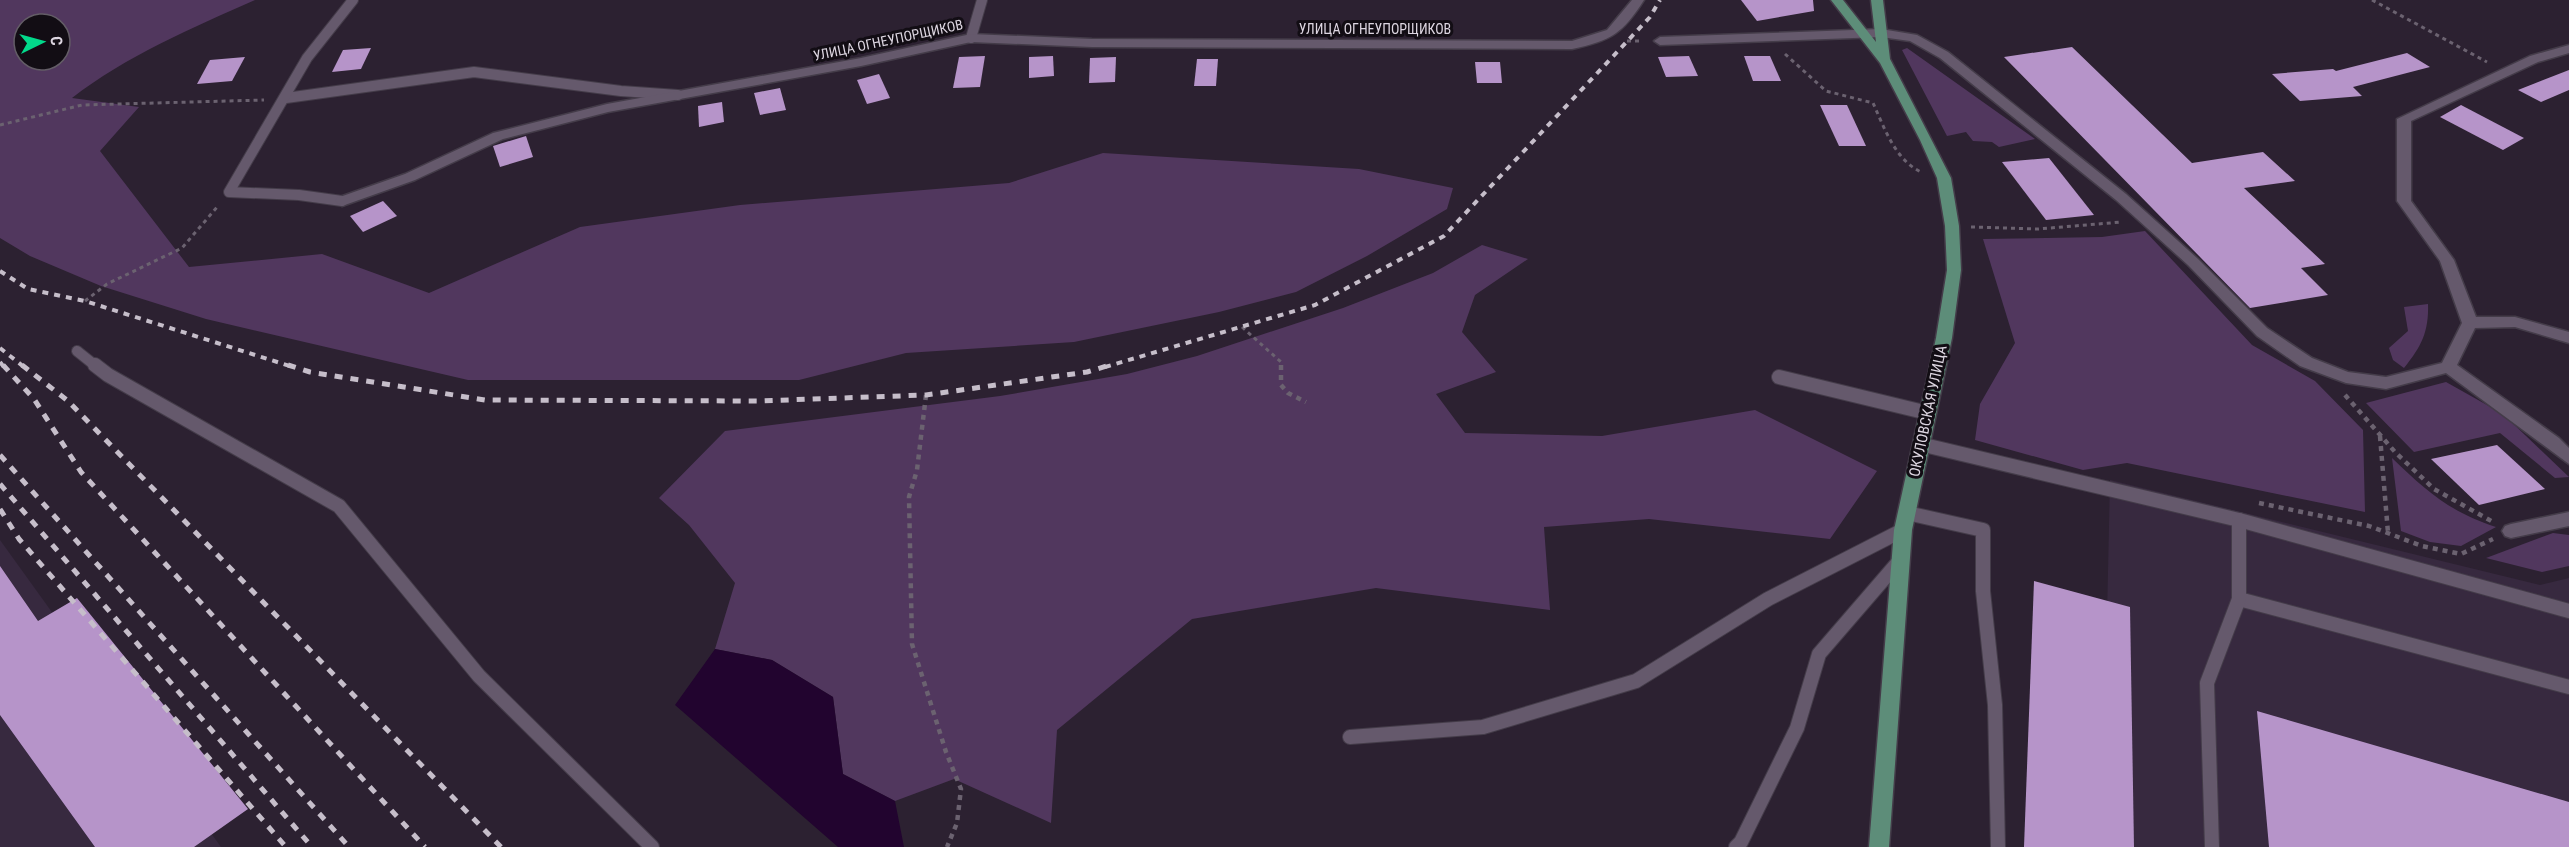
<svg xmlns="http://www.w3.org/2000/svg" width="2569" height="847" font-family="'Roboto Condensed',sans-serif">
  <rect width="100%" height="100%" fill="#2c2131"/>
  <g fill="#37293f">
    <path d="M2110 480 2540 585 2569 578V847H2102Z"/>
    <path d="M0 540 221 847H0Z"/>
  </g>
  <g fill="#51375e" fill-rule="evenodd">
    <path d="M0 0H255C192 28 126 56 72 98L139 107 100 151 189 267 322 254 429 293 580 227 740 205 1009 183 1103 153 1359 169 1453 188 1447 209 1367 256 1296 292 1219 312 1074 342 906 353 799 380H468L206 319 101 286 30 256 0 238ZM24 24H60V60H24Z"/>
    <path d="M1907 48 2035 139 1999 147 1992 142 1973 141 1966 132 1947 136 1902 50Z"/>
    <path d="M2145 231 2252 345 2315 381 2363 430 2365 512 2127 463 2083 470 1975 440 1980 404 2015 343 1983 239 2102 237Z"/>
    <path d="M1482 245 1528 259 1475 295 1462 332 1496 372 1436 394 1465 433 1602 436 1755 410 1877 471 1830 539 1649 519 1544 527 1550 610 1376 588 1192 619 1057 730 1051 823 954 779 895 801 843 774 833 697 772 660 715 649 735 583 689 525 659 498 725 431 1000 396 1127 374 1197 356 1343 308 1433 273Z"/>
    <path d="M2428 304C2429 332 2421 347 2404 368L2393 360 2389 348 2408 331 2404 307Z"/>
    <path d="M2446 382 2503 414 2569 477 2555 478 2500 433 2414 452 2366 403Z"/>
    <path d="M2392 458C2426 491 2450 512 2496 527L2461 546 2430 542 2401 531Z"/>
    <path d="M2553 533 2569 535V566L2542 572 2486 558Z"/>
  </g>
  <path fill="#22042f" d="M715 649 772 660 833 697 843 774 895 801 904 847H838L675 705Z"/>
  <g fill="#b694c9">
    <path d="M1741 0H1813L1814 11 1757 21Z"/>
    <path d="M2072 47 2192 163 2263 152 2295 181 2244 188 2325 264 2301 268 2328 295 2250 308 2004 57Z"/>
    <path d="M371 48 361 69 332 72 343 50Z"/>
    <path d="M2407 53 2430 67 2353 87 2362 96 2300 101 2272 74 2333 69 2336 71Z"/>
    <path d="M985 56 980 87 953 88 959 57Z"/>
    <path d="M1053 56 1054 76 1029 78V57Z"/>
    <path d="M1689 56 1698 76 1666 77 1658 57Z"/>
    <path d="M1744 56H1770L1781 81H1753Z"/>
    <path d="M245 57 232 81 197 84 210 60Z"/>
    <path d="M1116 57 1115 82 1089 83 1090 58Z"/>
    <path d="M1197 59H1218L1216 86H1194Z"/>
    <path d="M1475 62H1500L1502 83H1477Z"/>
    <path d="M2569 70V90L2541 102 2518 90Z"/>
    <path d="M879 74 890 98 867 104 857 80Z"/>
    <path d="M780 88 786 110 760 115 754 93Z"/>
    <path d="M722 102 724 122 699 127 698 106Z"/>
    <path d="M1820 105H1847L1866 146H1839Z"/>
    <path d="M2461 105 2524 138 2503 150 2440 117Z"/>
    <path d="M526 136 533 157 500 167 493 146Z"/>
    <path d="M2049 158 2094 215 2046 220 2002 162Z"/>
    <path d="M383 201 397 216 363 232 350 216Z"/>
    <path d="M2497 445 2545 489 2479 505 2431 459Z"/>
    <path d="M0 566 38 621 77 598 248 809 194 847H95L0 715Z"/>
    <path d="M2034 581 2130 607 2134 847H2024Z"/>
    <path d="M2257 711 2569 802V847H2269Z"/>
  </g>
  <g fill="none" stroke-linecap="round" stroke-linejoin="round">
    <g stroke="#443c49" stroke-width="12">
      <g id="service-far1">
        <path d="M971 38 982 0"/>
        <path d="M286 98 474 72 621 91 678 95"/>
        <path d="M342 201 299 195 229 192 307 58 353 0"/>
        <path d="M77 351 97 367"/>
      </g>
    </g>
    <g stroke="#443c49" stroke-width="16">
      <g id="service">
        <path d="M95 365 108 375 339 506 479 676 652 847"/>
        <path d="M1779 377 1928 413"/>
        <path d="M1920 444 2239 520 2569 611"/>
        <path d="M1907 513 1983 530V591L1995 705 1998 847"/>
        <path d="M2239 599 2569 687"/>
        <path d="M1350 737 1483 727 1636 681 1768 599 1903 530"/>
        <path d="M1736 847 1741 842 1797 728 1819 654 1901 559"/>
        <path d="M2212 847 2207 683 2239 599V520"/>
      </g>
    </g>
    <g stroke="#443c49" stroke-width="3">
      <g id="minor">
        <path d="M1632 0H1644C1623 33 1611 41 1572 49L1092 47 971 42 861 66 608 112 503 139 415 180 342 206 335 201 337 198 405 174 493 133 607 104 861 58 971 34 1092 39 1572 41 1607 30Z"/>
        <path d="M1881 29 1917 35 1948 52 2126 194 2198 259 2267 328 2312 358 2348 372 2386 377 2442 363 2462 323 2440 261 2397 201V119L2530 56 2569 45V53L2538 62 2411 121V201L2454 260 2476 317H2515L2569 332V343L2515 327 2475 328 2457 365 2559 438 2569 448V464L2446 373 2386 389 2346 383 2300 366 2257 336 2188 265 2116 200 1940 58 1910 41 1881 37 1660 45 1654 41 1660 37Z"/>
        <path d="M2569 512V526L2511 538 2505 536 2502 531 2505 526 2511 524Z"/>
      </g>
    </g>
    <g stroke="#443c49" stroke-width="3">
      <path id="primary" d="M1831 0H1843L1876 42 1871 0H1883L1890 59 1951 178 1959 226 1961 270 1952 338 1912 530 1889 847H1869L1894 530 1936 338 1947 270 1945 226 1937 178 1920 140 1880 63Z"/>
    </g>
    <g stroke="#6b6270" stroke-width="3" stroke-dasharray="4 4" stroke-linecap="butt">
      <path d="M2372 0 2487 62"/>
      <path d="M1627 41H1643"/>
      <path d="M1785 54 1826 91 1873 103C1884 127 1895 160 1921 172"/>
      <path d="M0 125 82 105 264 100"/>
      <path d="M1971 227 2038 229 2122 222"/>
      <path d="M85 301 107 284 182 248 218 206"/>
      <path d="M1242 327 1281 362V367"/>
    </g>
    <g stroke="#6b6270" stroke-width="4.5" stroke-dasharray="5 5" stroke-linecap="butt">
      <path d="M1281 365V385L1288 393 1306 402"/>
      <path d="M926 395 917 470 909 497 912 644 946 752 961 789 957 823 947 847"/>
      <path d="M2345 395 2395 452 2434 489 2495 523"/>
      <path d="M2380 436 2388 533"/>
      <path d="M2259 503 2369 526 2422 546 2461 554 2493 539"/>
    </g>
    <use href="#service-far1" stroke="#65596c" stroke-width="10"/>
    <use href="#service" stroke="#65596c" stroke-width="14"/>
    <use href="#minor" fill="#65596c" fill-rule="evenodd"/>
    <use href="#primary" fill="#5d8d79" fill-rule="evenodd"/>
    <g stroke="#c6beca" stroke-width="4" stroke-dasharray="6 6" stroke-linecap="butt">
      <path d="M0 271 28 289 85 301 293 367"/>
      <path d="M0 348 24 367"/>
      <path d="M0 362 4 367"/>
      <path d="M1105 367 1315 305 1444 236 1650 17 1660 0"/>
    </g>
    <g stroke="#c6beca" stroke-width="5" stroke-dasharray="8 8" stroke-linecap="butt">
      <path d="M3 365 34 399 81 472 425 847"/>
      <path d="M22 365 68 401 501 847"/>
      <path d="M288 365 310 372 485 400 758 401 926 395 1087 372 1110 365"/>
      <path d="M0 455 349 847"/>
      <path d="M0 484 312 847"/>
      <path d="M0 509 19 539 286 847"/>
    </g>
  </g>
  <g text-anchor="middle" stroke-width="6" stroke-linejoin="round" paint-order="stroke">
    <g font-size="14" fill="#ddd6e1" stroke="#120d14">
      <text x="1375" y="34">УЛИЦА ОГНЕУПОРЩИКОВ</text>
      <text transform="translate(888 40) rotate(-12)" y="5">УЛИЦА ОГНЕУПОРЩИКОВ</text>
    </g>
    <g font-size="15" fill="#ddd6e1" stroke="#120d14">
      <text transform="translate(1928 411) rotate(-78)" y="5">ОКУЛОВСКАЯ УЛИЦА</text>
    </g>
  </g>
  <g transform="translate(42 42) rotate(85)"><circle r="28" fill="#120d14" stroke="#635d66" stroke-width="1.5"/>
  <path d="M0-4.5L10 22L0 15L-10 22Z" fill="#02d98b"/>
  <text y="-9" font-size="16" font-weight="bold" text-anchor="middle" fill="#ddd6e1">С</text>
  </g>
</svg>
